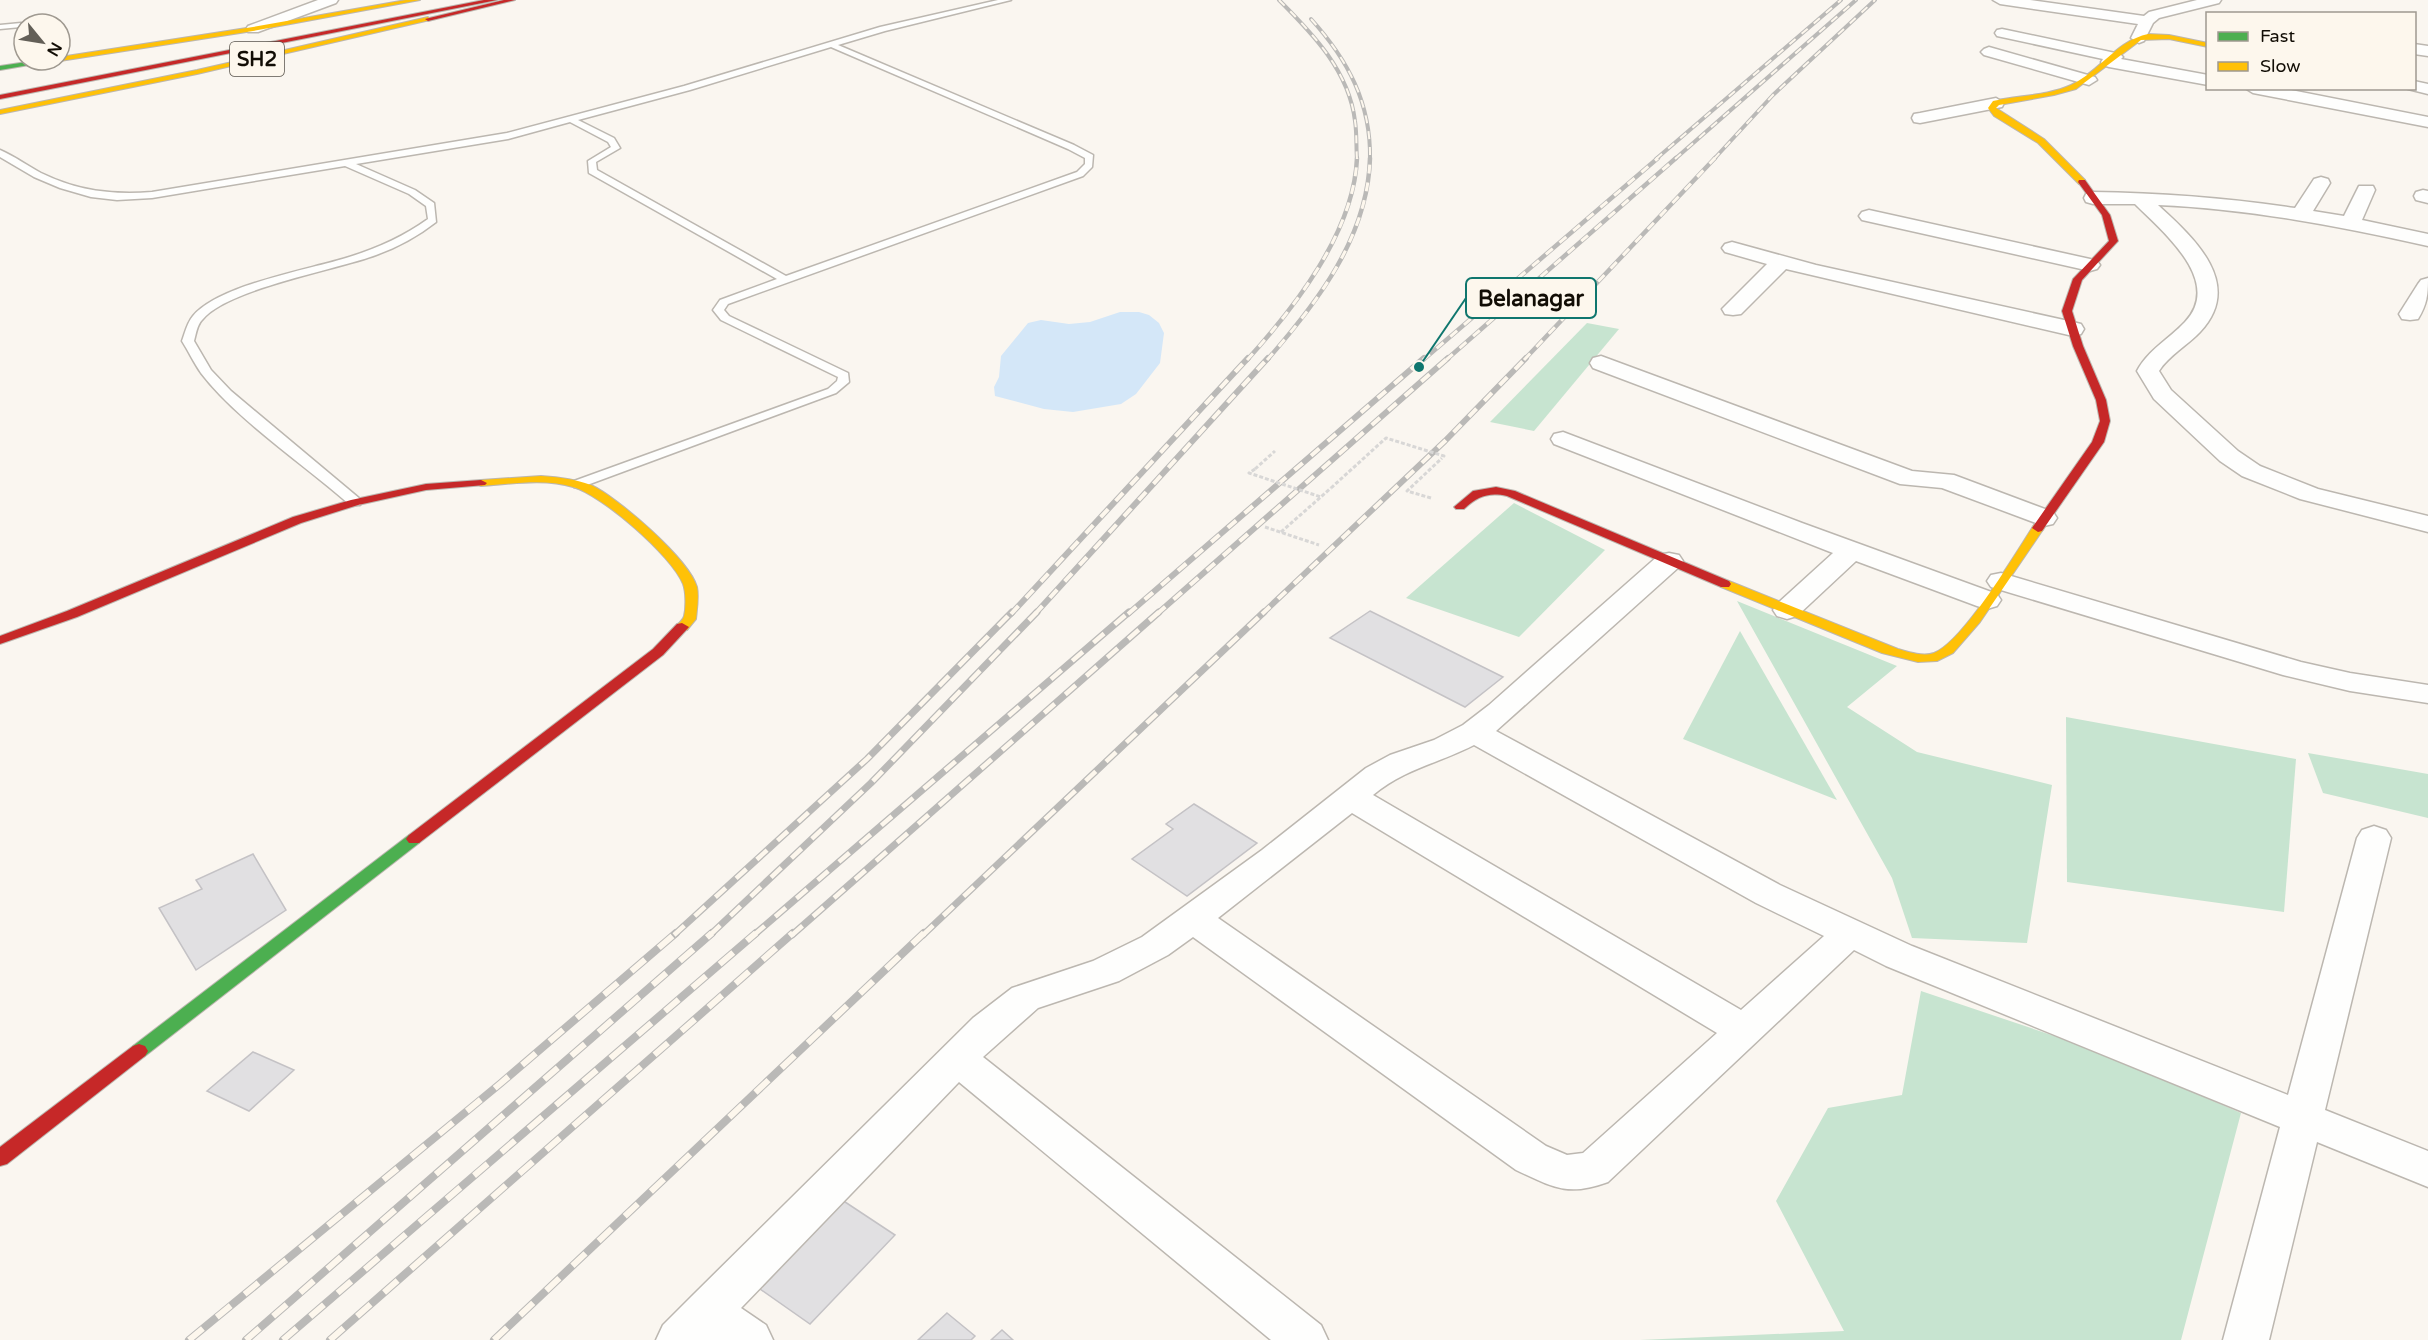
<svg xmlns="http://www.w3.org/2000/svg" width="2428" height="1340" font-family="'Varela Round',sans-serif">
  <rect width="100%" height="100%" fill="#faf6f0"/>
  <g fill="#c7e4d0">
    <path d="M1587 323 1619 329 1534 431 1490 422Z"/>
    <path d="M1514 503 1605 550 1519 637 1406 598Z"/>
    <path d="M1737 601 1897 666 1847 707 1917 752 2052 785 2027 943 1912 938 1892 878Z"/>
    <path d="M1740 631 1837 800 1683 739Z"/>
    <path d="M2066 717 2296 759 2284 912 2067 882Z"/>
    <path d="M2308 753 2428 774V818L2323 793Z"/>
    <path d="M1921 991 2096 1050 2241 1113 2181 1340H1640L1844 1331 1776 1201 1828 1108 1902 1095Z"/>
  </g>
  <path fill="#d4e7f8" d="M1120 312H1139L1149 315 1159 323 1164 333 1160 363 1136 394 1121 404 1073 412 1044 409 995 396 994 387 999 377 1001 356 1028 323 1041 320 1069 324 1090 322Z"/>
  <g fill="#e1e0e2" stroke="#c4c2c5" stroke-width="1.5">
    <path d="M1370 611 1503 677 1465 707 1330 638Z"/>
    <path d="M1194 804 1257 843 1187 896 1132 859 1173 829 1166 824Z"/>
    <path d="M253 854 286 910 196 970 159 908 202 889 196 880Z"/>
    <path d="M253 1052 294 1070 249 1111 207 1091Z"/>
    <path d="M836 1196 895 1235 810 1324 750 1282Z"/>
    <path d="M947 1313 975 1336 971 1340H918Z"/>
    <path d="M1002 1330 1013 1340H991Z"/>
  </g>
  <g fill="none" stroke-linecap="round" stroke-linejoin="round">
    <g stroke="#bcb7b0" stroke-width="3">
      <g id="lane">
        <path d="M998 0H1011L885 31 838 45 1074 145 1093 155 1092 167 1083 176 728 304 724 310 729 316 848 373 849 382 836 393 579 488 574 487 573 484 574 481 828 389 837 381 838 377 721 320 713 310 720 300 777 279 589 173 588 161 611 147 608 142 570 122 508 139 356 164 415 190 434 203 436 222C418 236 398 247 376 255 336 270 226 289 202 320 197 325 196 334 194 341L211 370 231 391 360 499 362 502 360 505H350C305 465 237 420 201 373 194 363 189 352 182 341 185 333 187 323 193 316 219 285 307 270 346 258 376 249 403 237 428 219L426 206 409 194 345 166 152 198 117 200 91 197 60 188 34 177 0 157V150C14 156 28 166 41 173 78 191 112 195 152 192L507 133 684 86 880 27ZM831 47 1068 149 1085 158V164L1077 172 786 276 597 170 596 162 620 148 614 138 578 120 690 90Z"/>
        <path d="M21 23V27L0 29V25Z"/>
      </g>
    </g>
    <g stroke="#bcb7b0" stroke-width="3">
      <g id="street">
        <path d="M318 0H338L336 3 258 32H248L246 29 248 26Z"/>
        <path d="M1993 0H2030L2144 16 2149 12 2197 0H2221L2219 3 2159 18 2153 23 2144 41 2139 43 2131 38 2138 24 2000 4Z"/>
        <path d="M2002 29 2120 54 2123 57 2121 59 2208 75V85L2109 67 2103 65 2101 62 2103 59 1997 36 1995 33 1997 30Z"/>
        <path d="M2414 44 2428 46V56L2414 54Z"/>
        <path d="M1989 47 2095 77 2097 80 2089 85 1984 55 1981 52 1984 49Z"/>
        <path d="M2414 81 2428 84V94L2408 89 2414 88Z"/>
        <path d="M2245 88H2281L2428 117V127L2253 93Z"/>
        <path d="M1996 98 2004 103 2002 107 1920 123 1914 122 1912 118 1914 114 1920 113Z"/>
        <path d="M2321 177 2328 179 2330 183 2313 211 2344 216 2359 186H2373L2375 190 2362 220 2428 234V246C2339 226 2249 209 2158 205 2194 238 2245 284 2200 332 2188 345 2168 356 2159 371L2171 390 2238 451 2260 466 2318 489 2428 516V532L2300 499 2242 476 2220 461 2154 399 2137 371C2148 350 2169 339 2185 322 2224 281 2162 231 2135 204H2093L2086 202 2084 198 2086 194 2093 192C2161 193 2228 198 2295 208L2314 179Z"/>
        <path d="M2423 190 2428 191V203L2416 200 2414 196 2416 192Z"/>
        <path d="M1869 210 2090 259 2097 261 2100 265 2097 269 2090 271 1862 220 1859 216 1862 212Z"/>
        <path d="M1732 242 1816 265 2073 322 2081 324 2084 329 2081 334 2073 336 1786 269 1741 314 1733 315 1725 314 1722 309 1767 264 1725 252 1722 248 1725 244Z"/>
        <path d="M2428 278C2428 295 2427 304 2418 319L2410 320 2402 319 2399 314 2418 284 2421 280Z"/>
        <path d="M1601 356 1912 471 1954 475 2053 512 2057 518 2053 524 2044 526 1942 488 1900 484 1593 368 1590 363 1593 358Z"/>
        <path d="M1563 432 1802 523 1997 594 2001 600 1997 606 1987 609 1977 606 1856 561 1797 616 1787 619 1777 616 1773 610 1777 604 1833 553 1554 444 1551 439 1554 434Z"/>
        <path d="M1669 553 1679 555 1683 561 1679 567 1496 731 1780 885 1912 946 2288 1095 2357 838 2362 830 2374 826 2386 830 2391 838 2325 1110 2428 1151V1187L2317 1142 2269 1340H2223L2280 1127 1886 966 1854 950 1608 1182C1567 1197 1553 1187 1516 1170L1193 937 1168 955 1119 981 1038 1008 983 1057 1321 1325 1328 1340H1271L959 1082 741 1308 766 1325 773 1340H656L663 1325 691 1297 973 1018 1012 988 1093 961 1142 937 1262 850 1366 768 1390 755 1434 740 1463 725 1489 705 1659 555ZM1474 745 1756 903 1824 936 1741 1010 1373 795C1406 768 1437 764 1474 745ZM1352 813 1717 1033 1583 1153 1567 1155 1546 1146 1218 918Z"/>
        <path d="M2001 573 2301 662 2350 673 2428 685V703L2350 691 2283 675 1991 587 1987 581 1991 575Z"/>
      </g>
    </g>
    <g stroke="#bcb7b0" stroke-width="2">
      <g id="fast">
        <path d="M40 60H58L0 70V66Z"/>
        <path d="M414 834 419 835 422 839 419 843 145 1056 139 1058 133 1056 130 1051 133 1046 409 835Z"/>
      </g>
    </g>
    <g stroke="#bcb7b0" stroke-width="2">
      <g id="slow">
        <path d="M406 0H420L253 31 60 61 57 60H60V57L253 27Z"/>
        <path d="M428 17 430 20 197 74 0 114V110L197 70Z"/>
        <path d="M2148 34 2169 35 2208 43V47L2169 39 2141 40 2076 89 2054 95 1999 105 1996 108 2044 139 2085 180V184H2079L2038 143 1994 116 1988 108 1993 101C2019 95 2047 96 2071 85 2100 71 2116 41 2148 34Z"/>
        <path d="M541 476C558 477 575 479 591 485 617 497 689 559 697 587 699 597 697 609 696 619L687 630H677L675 627C678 624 683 620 684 616 686 608 686 592 683 584 672 556 602 495 573 487 544 478 511 484 481 486L475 483 481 480Z"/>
        <path d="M2038 524 2044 528 1980 622 1953 653 1937 661 1918 662 1882 653 1721 587 1719 584 1721 581H1729L1898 649C1908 652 1923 657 1934 653 1963 642 2015 554 2034 525Z"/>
      </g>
    </g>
    <g stroke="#bcb7b0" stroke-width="2">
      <g id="jam">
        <path d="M484 0H497L0 99V95Z"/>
        <path d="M504 0H515L428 21 425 19Z"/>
        <path d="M2079 180H2085L2110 215 2118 241 2082 280 2072 311 2083 346 2106 400 2110 421 2104 442 2042 531 2038 532 2032 528 2092 442 2100 421 2096 400 2073 346 2062 311 2073 279 2109 241 2102 215 2078 182Z"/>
        <path d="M481 480 487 483 485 485 426 490 358 505 301 523 77 617 0 644V636L67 611 293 517 351 500 426 484Z"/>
        <path d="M1496 487 1515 491 1729 581 1731 584 1729 587H1721L1507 496C1489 492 1478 496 1464 509H1456L1454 507 1473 491Z"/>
        <path d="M682 623 689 627 663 655 419 843H409L406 839 409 835 653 649 677 624Z"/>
        <path d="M139 1044 145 1046 148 1051 145 1056 7 1164 0 1166V1147L133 1046Z"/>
      </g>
    </g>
    <g stroke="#d8d7d6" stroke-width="3" stroke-dasharray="4 2" stroke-linecap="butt">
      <path d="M1255 469 1275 451"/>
      <path d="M1431 498 1407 491 1441 459"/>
      <path d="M1265 527 1319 545"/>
      <path d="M1281 532 1331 488"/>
    </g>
    <use href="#lane" fill="#fefefd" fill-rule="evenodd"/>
    <use href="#street" fill="#fefefd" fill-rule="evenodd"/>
    <use href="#fast" fill="#4caf50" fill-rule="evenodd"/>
    <use href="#slow" fill="#ffc107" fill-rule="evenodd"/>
    <use href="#jam" fill="#c62828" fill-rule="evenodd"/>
    <g stroke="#bab9b7" stroke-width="4">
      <g id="rail-far4">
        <path d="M1279 0C1313 34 1349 71 1355 121 1357 134 1356 147 1357 159"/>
        <path d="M1311 19C1348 60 1371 103 1370 159"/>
        <path d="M1656 159 1841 0"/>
        <path d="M1675 159 1856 0"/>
        <path d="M1714 159 1773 95 1875 0"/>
      </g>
    </g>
    <g stroke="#bab9b7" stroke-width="4.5">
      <g id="rail-far3">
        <path d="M1247 360C1295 307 1354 232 1357 158"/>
        <path d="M1267 360C1317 303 1368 237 1370 158"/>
        <path d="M1423 360 1658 158"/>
        <path d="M1446 360 1676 158"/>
        <path d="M1524 360 1715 158"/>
      </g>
    </g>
    <g stroke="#bab9b7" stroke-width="6">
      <g id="rail-far2">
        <path d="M1011 614 1248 358"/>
        <path d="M1035 614 1268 358"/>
        <path d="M1128 614 1424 358"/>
        <path d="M1157 614 1448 358"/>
        <path d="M1262 614 1445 441 1526 358"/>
      </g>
    </g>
    <g stroke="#bab9b7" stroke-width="7">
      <g id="rail-far1">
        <path d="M674 935 867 759 1012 612"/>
        <path d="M710 935 871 783 1037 612"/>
        <path d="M754 935 1129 612"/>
        <path d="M792 935 1159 612"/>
        <path d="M923 935 1264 612"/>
      </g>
    </g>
    <g stroke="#bab9b7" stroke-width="8">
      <g id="rail">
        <path d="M189 1340 501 1083 676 933"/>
        <path d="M246 1340 712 933"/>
        <path d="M283 1340 756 933"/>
        <path d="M330 1340 793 933"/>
        <path d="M494 1340 924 933"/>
      </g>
    </g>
    <use href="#rail-far4" stroke="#fdf7ed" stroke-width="2" stroke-dasharray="8" stroke-linecap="butt"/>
    <use href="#rail-far3" stroke="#fdf7ed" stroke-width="3" stroke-dasharray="9" stroke-linecap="butt"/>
    <use href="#rail-far2" stroke="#fdf7ed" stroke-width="4" stroke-dasharray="11" stroke-linecap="butt"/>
    <use href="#rail-far1" stroke="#fdf7ed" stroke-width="4.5" stroke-dasharray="14" stroke-linecap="butt"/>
    <use href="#rail" stroke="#fdf7ed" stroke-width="6" stroke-dasharray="18" stroke-linecap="butt"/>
    <g stroke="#d8d7d6" stroke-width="3" stroke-dasharray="4 2" stroke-linecap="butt">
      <path d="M1255 469 1249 473 1321 497"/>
      <path d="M1331 488 1386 438 1444 456 1441 459"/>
    </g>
  </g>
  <g text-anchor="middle" stroke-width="4.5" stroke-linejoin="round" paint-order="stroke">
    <rect fill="#fdf7ed" stroke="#58534b" stroke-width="1.5" x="230" y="42" width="54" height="34" rx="4.5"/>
    <g font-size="20" font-weight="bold" fill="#120d05">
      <text x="257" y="66">SH2</text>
    </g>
  </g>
  <path fill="none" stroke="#0f766e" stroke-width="2" d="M1419 367L1466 298"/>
  <circle fill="#0f766e" stroke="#fdf7ed" stroke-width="2" cx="1419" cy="367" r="6"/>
  <rect fill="#fdf7ed" stroke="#0f766e" stroke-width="2" x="1466" y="278" width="130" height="40" rx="6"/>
  <g font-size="22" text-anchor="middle" font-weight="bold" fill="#120d05">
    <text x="1531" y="306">Belanagar</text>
  </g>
  <rect x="2206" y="12" width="210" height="78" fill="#fdf7ed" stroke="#9f9990" stroke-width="1.5"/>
  <rect x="2218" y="32" width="30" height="9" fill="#4caf50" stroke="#9f9990" stroke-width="1.5"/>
  <text x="2260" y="42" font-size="18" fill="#120d05">Fast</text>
  <rect x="2218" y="62" width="30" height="9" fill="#ffc107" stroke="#9f9990" stroke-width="1.5"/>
  <text x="2260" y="72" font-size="18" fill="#120d05">Slow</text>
  <g transform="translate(42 42) rotate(120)"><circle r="28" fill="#fdf7ed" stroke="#9f9990" stroke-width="1.5"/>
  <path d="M0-4.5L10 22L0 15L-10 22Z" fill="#635f57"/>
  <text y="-9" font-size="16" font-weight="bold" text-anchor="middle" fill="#120d05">N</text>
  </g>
</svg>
